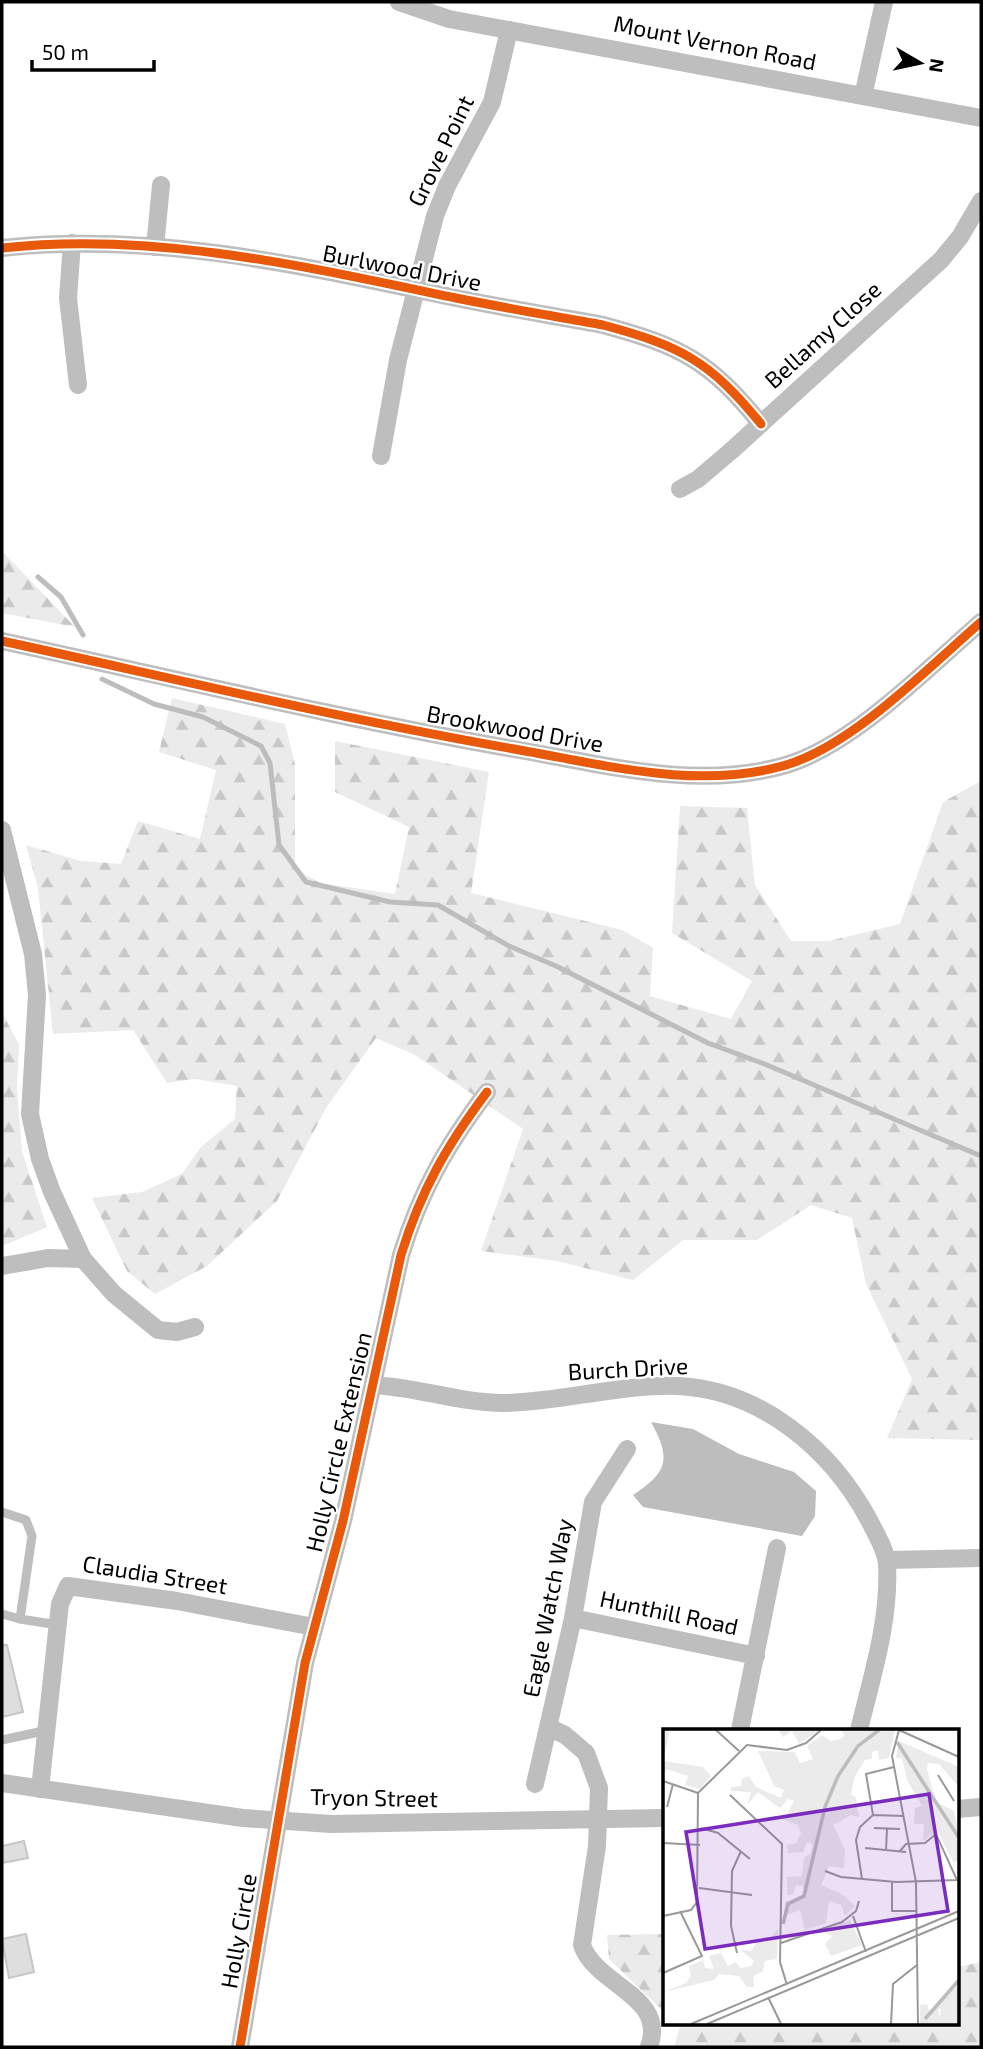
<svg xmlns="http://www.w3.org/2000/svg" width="983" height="2049" font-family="'Exo 2',sans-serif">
  <defs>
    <pattern id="forest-firs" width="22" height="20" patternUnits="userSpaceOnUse" patternTransform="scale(1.75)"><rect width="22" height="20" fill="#ebebeb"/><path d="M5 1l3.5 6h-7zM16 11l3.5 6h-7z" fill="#c8c8c8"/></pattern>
  </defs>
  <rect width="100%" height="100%" fill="#fff"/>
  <g fill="url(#forest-firs)">
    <path d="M2 551 75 627 2 613Z"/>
    <path d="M172 698 285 724 295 764V869L320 883 395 894 409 827 335 792V741L489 772 471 893 622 930 653 948 650 996 731 1019 752 981 672 933 680 806 747 808 755 885 791 941H829L900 924 943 802 981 781V1440L887 1438 912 1379 866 1284 852 1218 811 1205 757 1240H683L633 1280 557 1261 481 1251 523 1129 415 1055 376 1038 326 1108 277 1201 207 1266 155 1294 127 1271 92 1198 142 1192 182 1174 201 1147 235 1119 237 1086 195 1079 167 1083 133 1030 53 1034 38 888 26 845 81 861 121 864 138 821 200 839 216 770 159 752Z"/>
    <path d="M2 1012 19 1045 17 1088 22 1151 47 1227 2 1246Z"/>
    <path d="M661 1934 664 1936V2012L609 1959 607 1935Z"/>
    <path d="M981 1962V2047H674L680 2027 676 2023H957V1967Z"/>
  </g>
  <path fill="#bdbdbd" d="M651 1422 693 1429 739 1454 794 1472 816 1491 815 1516 802 1536 643 1507 633 1495C667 1472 672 1460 651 1422Z"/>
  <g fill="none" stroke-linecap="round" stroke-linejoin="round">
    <g stroke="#bdbdbd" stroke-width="5">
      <path d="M38 577 61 597 83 635"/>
      <path d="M102 679 154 704 203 717 261 746 270 763 279 845 306 882 390 902 438 905 509 946 556 966 708 1043 767 1065 981 1156"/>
    </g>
  </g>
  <g fill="#dedede" stroke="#c6c6c6" stroke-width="2">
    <path d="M2 1645H7L23 1712 2 1717Z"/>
    <path d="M24 1841 28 1858 2 1863V1846Z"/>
    <path d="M26 1934 34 1972 9 1978 2 1939Z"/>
  </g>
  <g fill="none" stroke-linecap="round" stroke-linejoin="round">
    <g stroke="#bebebe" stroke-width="9">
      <path d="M2 1512 26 1520 32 1536 20 1619 2 1614"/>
      <path d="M20 1619 58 1625"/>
      <path d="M2 1740 48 1730"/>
    </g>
    <g stroke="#bebebe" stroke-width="18">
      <path d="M399 2 449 19 981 118"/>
      <path d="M863 96 884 2"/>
      <path d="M72 243 68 298 78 385"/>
      <path d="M155 247 161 185"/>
      <path d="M2 248C154 231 308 267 456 298 505 308 554 316 603 325 681 346 710 361 761 424"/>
      <path d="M381 456 398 360 435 216 447 186 492 102 509 30"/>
      <path d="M680 489 698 479 731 451 941 260 960 237 981 201"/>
      <path d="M2 641C172 678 342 719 514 749 602 764 697 791 786 765 853 745 928 668 981 622"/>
      <path d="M2 830 33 954 37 995 30 1114 40 1159 52 1192 83 1259 114 1294 158 1330 177 1332 195 1327"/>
      <path d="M2 1266 48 1258 83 1259"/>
      <path d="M373 1385C417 1387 460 1403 504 1403 562 1402 620 1384 678 1386 761 1390 831 1449 869 1520 875 1532 886 1550 887 1564 890 1621 872 1676 859 1730"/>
      <path d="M887 1560 981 1558"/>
      <path d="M573 1618 756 1656"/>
      <path d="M550 1728 565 1735 586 1753 599 1788 597 1846 582 1945C596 1986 668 1996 649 2047"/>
      <path d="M740 1730 777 1548"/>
      <path d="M2 1783 243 1818 331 1824 664 1818"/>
      <path d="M535 1784 573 1618 593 1502 627 1449"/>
      <path d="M40 1789 60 1604 68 1586 177 1601 314 1627"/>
      <path d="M957 1809 981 1807"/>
      <path d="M240 2047 305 1663 343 1521 401 1255C421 1190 447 1145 487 1092"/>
    </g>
    <g stroke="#fff" stroke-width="13">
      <g id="cycleway">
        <path d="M2 248C154 231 308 267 456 298 505 308 554 316 603 325 681 346 710 361 761 424"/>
        <path d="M2 641C172 678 342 719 514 749 602 764 697 791 786 765 853 745 928 668 981 622"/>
        <path d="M240 2047 305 1663 343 1521 401 1255C421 1190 447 1145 487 1092"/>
      </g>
    </g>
    <use href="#cycleway" stroke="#e8590c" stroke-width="9"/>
  </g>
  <g text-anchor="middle" stroke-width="5" stroke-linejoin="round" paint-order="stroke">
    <g font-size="23" fill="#000" stroke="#fff">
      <text transform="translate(715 43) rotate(11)" y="8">Mount Vernon Road</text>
      <text transform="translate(441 151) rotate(-64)" y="8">Grove Point</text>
      <text transform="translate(402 268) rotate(11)" y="8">Burlwood Drive</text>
      <text transform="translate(823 335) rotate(-42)" y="8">Bellamy Close</text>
      <text transform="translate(515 729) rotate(10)" y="8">Brookwood Drive</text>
      <text transform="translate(628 1369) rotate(-3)" y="8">Burch Drive</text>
      <text transform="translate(339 1442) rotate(-77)" y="8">Holly Circle Extension</text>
      <text transform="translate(155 1575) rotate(9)" y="8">Claudia Street</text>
      <text transform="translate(548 1608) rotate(-79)" y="8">Eagle Watch Way</text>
      <text transform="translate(669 1613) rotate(12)" y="8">Hunthill Road</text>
      <text transform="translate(374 1798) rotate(1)" y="8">Tryon Street</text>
      <text transform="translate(239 1931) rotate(-80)" y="8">Holly Circle</text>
    </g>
  </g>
  <g transform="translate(663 1729)">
    <rect width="296" height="296" fill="#fff"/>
    <path d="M0 1H7L0 32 40 38 48 47 37 60 22 56 25 47 3 40 0 49ZM115 1H156L136 15 129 2 120 8ZM177 1H232L226 29 216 31 215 21 209 23V30L202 31 192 47 188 65 193 69 196 88 188 86 170 96 182 121 181 139 166 137 158 156 179 165 192 177 182 187 178 176 166 172 163 194 142 201 137 181 121 187 122 173 141 165 140 157 133 156 130 165 124 166V148L139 147 141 129 148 124 149 115 144 113 140 123 125 124 124 116 133 114 138 104 135 96 116 89 124 85 131 72 125 70 117 79 95 63 84 76 88 63 68 62V58L78 57 79 50 86 47 93 58 118 69 121 61 111 57 95 22 132 23 137 34 150 30 144 17 159 6 168 12 177 10 182 6ZM236 12 296 38 295 57 276 35 265 34 264 40 273 73 291 82 296 105V131L291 134 274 102 260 112 261 95H251L252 79 259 77 244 51 239 29H233ZM187 191 199 216 168 227 162 215 169 207 160 202ZM115 199 114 230 102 232 100 242 91 247V258H84L76 247 56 245 51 251 0 263 23 254 28 247 26 237 40 231 42 239 51 240 46 227 58 224 65 237 72 233 78 239 88 237 91 232 77 220 88 222 95 211 105 213ZM296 255 295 274 275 280 278 295H257V276L264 275 266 282Z" fill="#ebebeb"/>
    <path d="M296 265V295H276L278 277Z" fill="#ebebeb"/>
    <path fill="none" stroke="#bdbdbd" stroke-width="3.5" d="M234 13 296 109M120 195 125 175 141 167 162 78 175 47 195 17 216 1M262 290 296 251"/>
    <path fill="none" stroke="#999" stroke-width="2" d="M53 1 76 22M236 1 229 27 253 153 255 295M236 1 296 28M275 46 291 72M0 52 35 64M67 66 119 115 117 233 124 256M4 78 10 55M210 86 203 45 231 38M38 99 55 104 87 130M211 99 237 100M0 114 37 116M202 119 243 123M223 122 224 99M162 142 178 148 233 153 294 151 273 105 262 114 243 115 237 122M199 150 193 111 197 98 210 86 241 87M229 152V182H253M36 159 89 166M0 187 28 181 34 173 35 64 84 16 124 21 143 14 158 1M190 187 203 223M118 214 179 193 193 182 196 172M74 224 68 197 69 142 78 122M0 244 39 227 17 182M105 268 118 295M28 295 296 182M44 295 296 189M228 295 230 255 254 236"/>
    <path fill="#7b2cbf" fill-opacity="0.15" stroke="#7b2cbf" stroke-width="3.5" d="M266 65 285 182 42 220 23 103Z"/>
    <rect width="296" height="296" fill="none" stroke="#000" stroke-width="3.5"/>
  </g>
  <rect width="983" height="2049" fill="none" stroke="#000000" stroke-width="7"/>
  <g transform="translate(920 63) rotate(99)" stroke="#ffffff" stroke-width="5" paint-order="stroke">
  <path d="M0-5L12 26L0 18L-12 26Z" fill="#000000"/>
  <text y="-10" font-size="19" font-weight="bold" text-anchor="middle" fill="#000000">N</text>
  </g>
  <path d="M32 60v10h122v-10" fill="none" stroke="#000000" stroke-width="3.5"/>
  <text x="42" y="60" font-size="21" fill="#000000" stroke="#ffffff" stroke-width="5" paint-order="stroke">50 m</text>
</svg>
